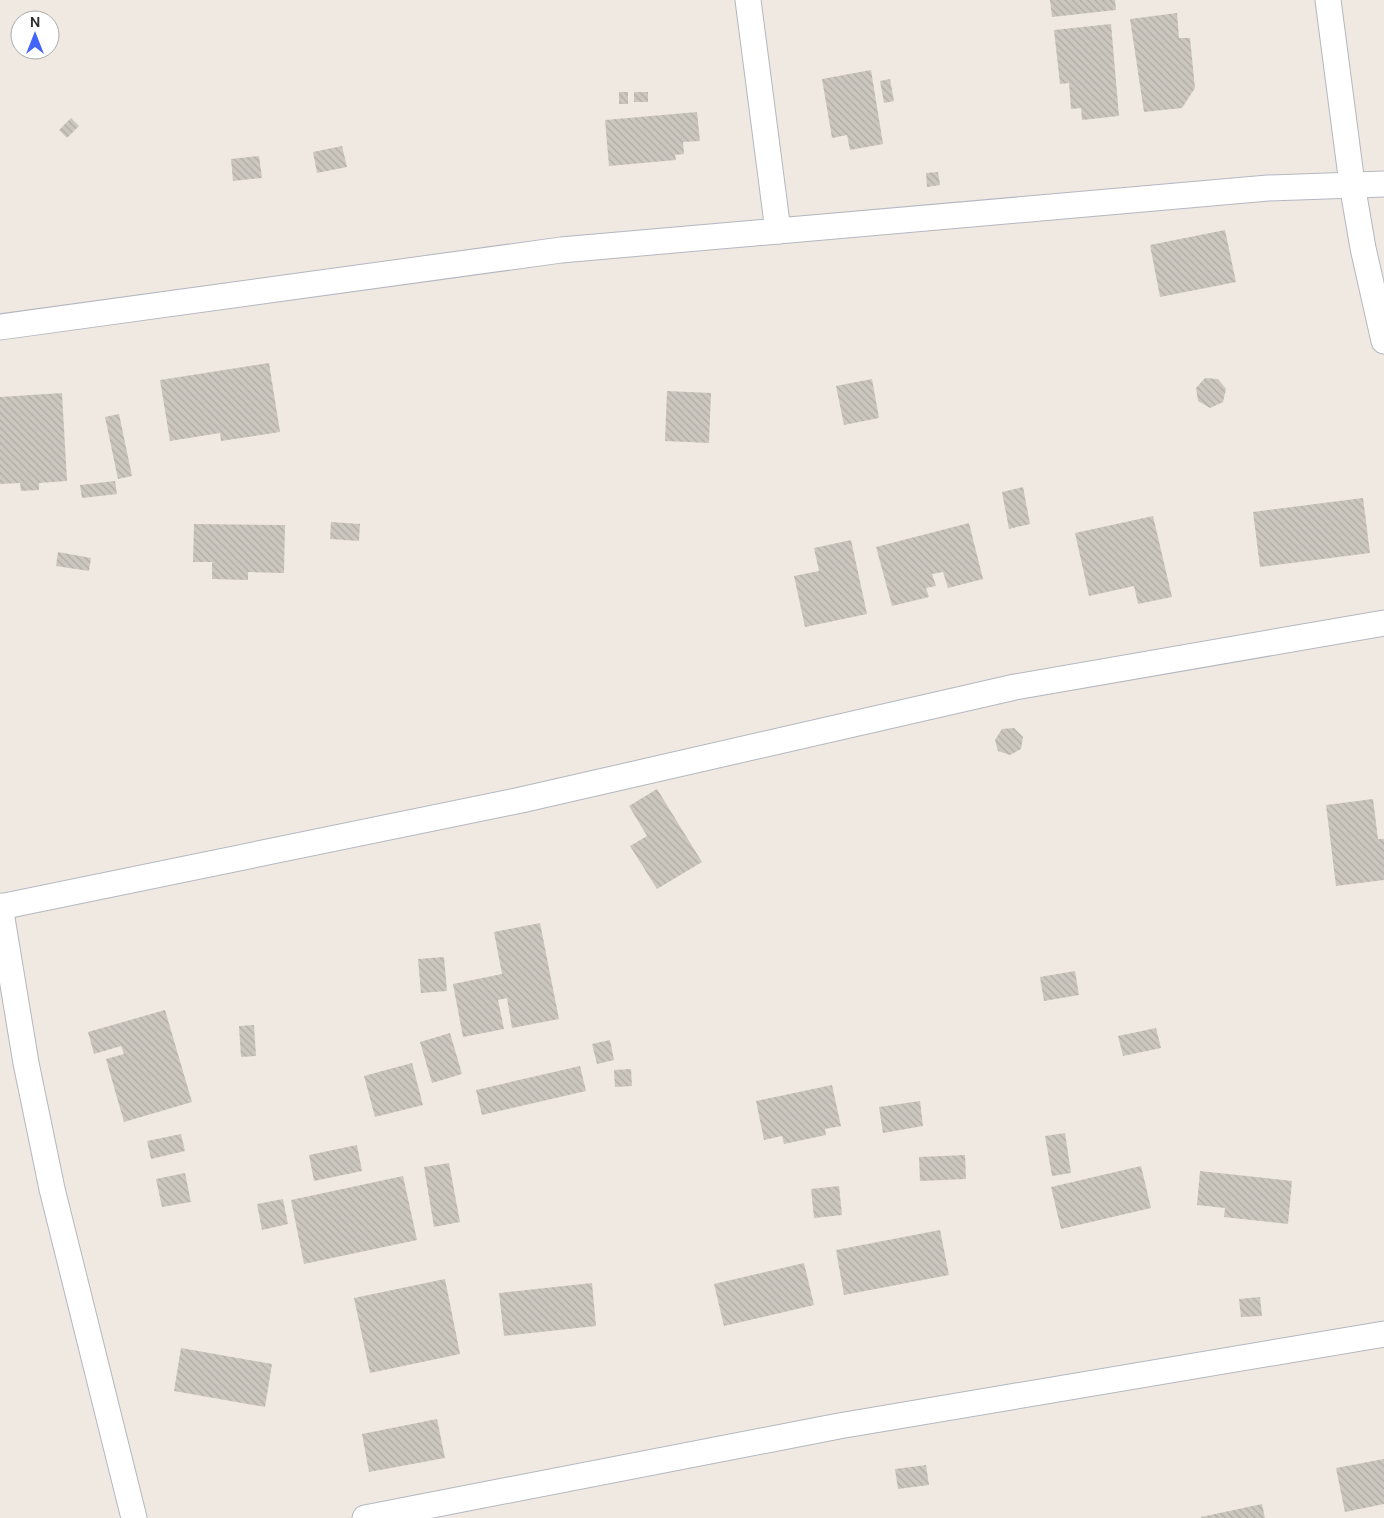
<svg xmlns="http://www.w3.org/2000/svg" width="1384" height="1518" font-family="'DM Sans',sans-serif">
  <defs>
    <pattern id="building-back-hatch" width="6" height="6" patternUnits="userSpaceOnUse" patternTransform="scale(1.25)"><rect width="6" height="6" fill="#cbc7bf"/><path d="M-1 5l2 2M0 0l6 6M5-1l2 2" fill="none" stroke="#afaba4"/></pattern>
  </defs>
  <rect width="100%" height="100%" fill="#efe9e1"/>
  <g fill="url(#building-back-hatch)">
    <path d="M1050 0H1115L1116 10 1052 17Z"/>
    <path d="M1177 13 1179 38H1190L1195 88 1182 108 1144 112 1130 19Z"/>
    <path d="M1111 24 1119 116 1082 120 1081 108 1071 109 1069 83 1060 84 1054 30Z"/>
    <path d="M871 70 883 144 850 150 847 135 832 138 822 79Z"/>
    <path d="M890 79 894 101 884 103 880 81Z"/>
    <rect x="619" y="92" width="9" height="12"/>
    <rect x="634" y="92" width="14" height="10"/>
    <path d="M697 112 700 141 683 142 684 154 675 155 676 160 609 166 605 120Z"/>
    <path d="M71 118 79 126 67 138 59 130Z"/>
    <path d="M342 146 347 167 317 173 313 152Z"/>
    <path d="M259 156 262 178 233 181 231 159Z"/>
    <path d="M938 172 940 185 927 187 926 173Z"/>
    <path d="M1225 230 1236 282 1160 297 1150 245Z"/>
    <path d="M269 363 280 432 221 441 220 433 170 441 160 380Z"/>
    <path d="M1205 378 1218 379 1226 389 1223 402 1210 408 1198 401 1196 388Z"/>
    <path d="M872 379 879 418 844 425 836 386Z"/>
    <path d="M667 391 711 393 709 443 665 441Z"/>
    <path d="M62 393 67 481 39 483V490L21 491 20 483 0 484V397Z"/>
    <path d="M119 414 132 476 118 479 105 417Z"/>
    <path d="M115 481 117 494 82 498 80 485Z"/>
    <path d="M1023 487 1030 524 1009 529 1002 492Z"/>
    <path d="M1363 498 1370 553 1260 567 1253 512Z"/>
    <path d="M1153 516 1172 597 1138 604 1134 586 1089 596 1075 533Z"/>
    <path d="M331 522 360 524 359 541 330 539Z"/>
    <path d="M969 523 983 579 948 588 943 572 932 574 936 586 926 588 929 597 892 606 876 547Z"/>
    <path d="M194 524 285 525 284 573 248 572V580L212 579V562H193Z"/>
    <path d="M851 540 867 614 805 627 794 576 819 571 814 548Z"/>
    <path d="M58 552 91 558 89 571 56 566Z"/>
    <path d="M1014 728 1023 737 1021 749 1010 755 998 751 995 740 1002 729Z"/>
    <path d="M657 789 702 862 657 889 630 846 647 836 629 806Z"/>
    <path d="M1373 799 1378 839H1384V880L1336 886 1326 805Z"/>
    <path d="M540 923 559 1019 512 1028 507 998 498 1000 504 1029 463 1037 453 984 502 974 494 932Z"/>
    <path d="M444 957 447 991 421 993 418 959Z"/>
    <path d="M1075 971 1079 995 1044 1001 1040 977Z"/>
    <path d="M165 1010 192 1102 124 1122 106 1059 124 1054 121 1046 94 1054 88 1032Z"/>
    <path d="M254 1025 256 1056 241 1057 239 1026Z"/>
    <path d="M1156 1028 1161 1048 1123 1056 1118 1036Z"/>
    <path d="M450 1033 462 1074 432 1083 420 1042Z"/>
    <path d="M610 1040 614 1060 597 1064 592 1044Z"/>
    <path d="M412 1063 423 1105 375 1117 364 1076Z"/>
    <path d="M580 1066 586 1091 482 1115 476 1090Z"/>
    <path d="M631 1069 632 1086 615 1087 614 1070Z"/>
    <path d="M832 1085 841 1126 825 1129 826 1135 784 1144 782 1136 764 1140 756 1101Z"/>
    <path d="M920 1101 923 1126 883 1133 879 1107Z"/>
    <path d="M1065 1133 1071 1173 1052 1176 1045 1136Z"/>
    <path d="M181 1134 185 1151 151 1159 147 1141Z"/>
    <path d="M357 1145 362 1171 314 1181 309 1155Z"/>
    <path d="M965 1155 966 1179 920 1181 919 1157Z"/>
    <path d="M449 1163 460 1222 434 1227 424 1167Z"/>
    <path d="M1141 1166 1151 1208 1061 1229 1051 1187Z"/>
    <path d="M1200 1171 1292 1181 1288 1224 1224 1217 1225 1208 1197 1205Z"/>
    <path d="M185 1173 191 1202 162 1207 156 1179Z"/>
    <path d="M403 1176 417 1240 304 1264 291 1200Z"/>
    <path d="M839 1186 842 1215 814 1218 811 1189Z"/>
    <path d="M283 1199 288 1224 262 1230 257 1204Z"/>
    <path d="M940 1230 949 1275 844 1295 836 1250Z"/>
    <path d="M804 1263 814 1305 724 1326 714 1284Z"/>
    <path d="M445 1279 460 1354 370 1373 354 1298Z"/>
    <path d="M592 1283 596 1326 504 1336 499 1293Z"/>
    <path d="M1260 1297 1262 1316 1241 1317 1239 1299Z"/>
    <path d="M181 1348 272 1364 265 1407 174 1391Z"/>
    <path d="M437 1419 445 1458 369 1472 362 1434Z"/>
    <path d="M1384 1459V1504L1345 1512 1336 1468Z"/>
    <path d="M926 1465 929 1485 898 1489 895 1469Z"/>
    <path d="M1262 1504 1265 1518H1201V1517Z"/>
  </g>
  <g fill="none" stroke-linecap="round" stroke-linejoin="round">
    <g stroke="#b4b7c1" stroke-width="27">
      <g id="minor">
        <path d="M748 0 778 231"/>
        <path d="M1328 0 1352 184 1363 248 1384 341"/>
        <path d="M0 327 561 250 1268 188 1384 184"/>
        <path d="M0 906 26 1063 52 1189 134 1518"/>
        <path d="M0 907 521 800 1015 687 1384 623"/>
        <path d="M365 1518 839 1426 1384 1334"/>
      </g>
    </g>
    <use href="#minor" stroke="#fff" stroke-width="25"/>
  </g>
  <g transform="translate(35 35)"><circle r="24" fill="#ffffff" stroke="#ababab"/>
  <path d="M0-4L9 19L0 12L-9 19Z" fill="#4264fb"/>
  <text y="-8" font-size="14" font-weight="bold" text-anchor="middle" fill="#2e2e2e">N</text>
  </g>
</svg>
